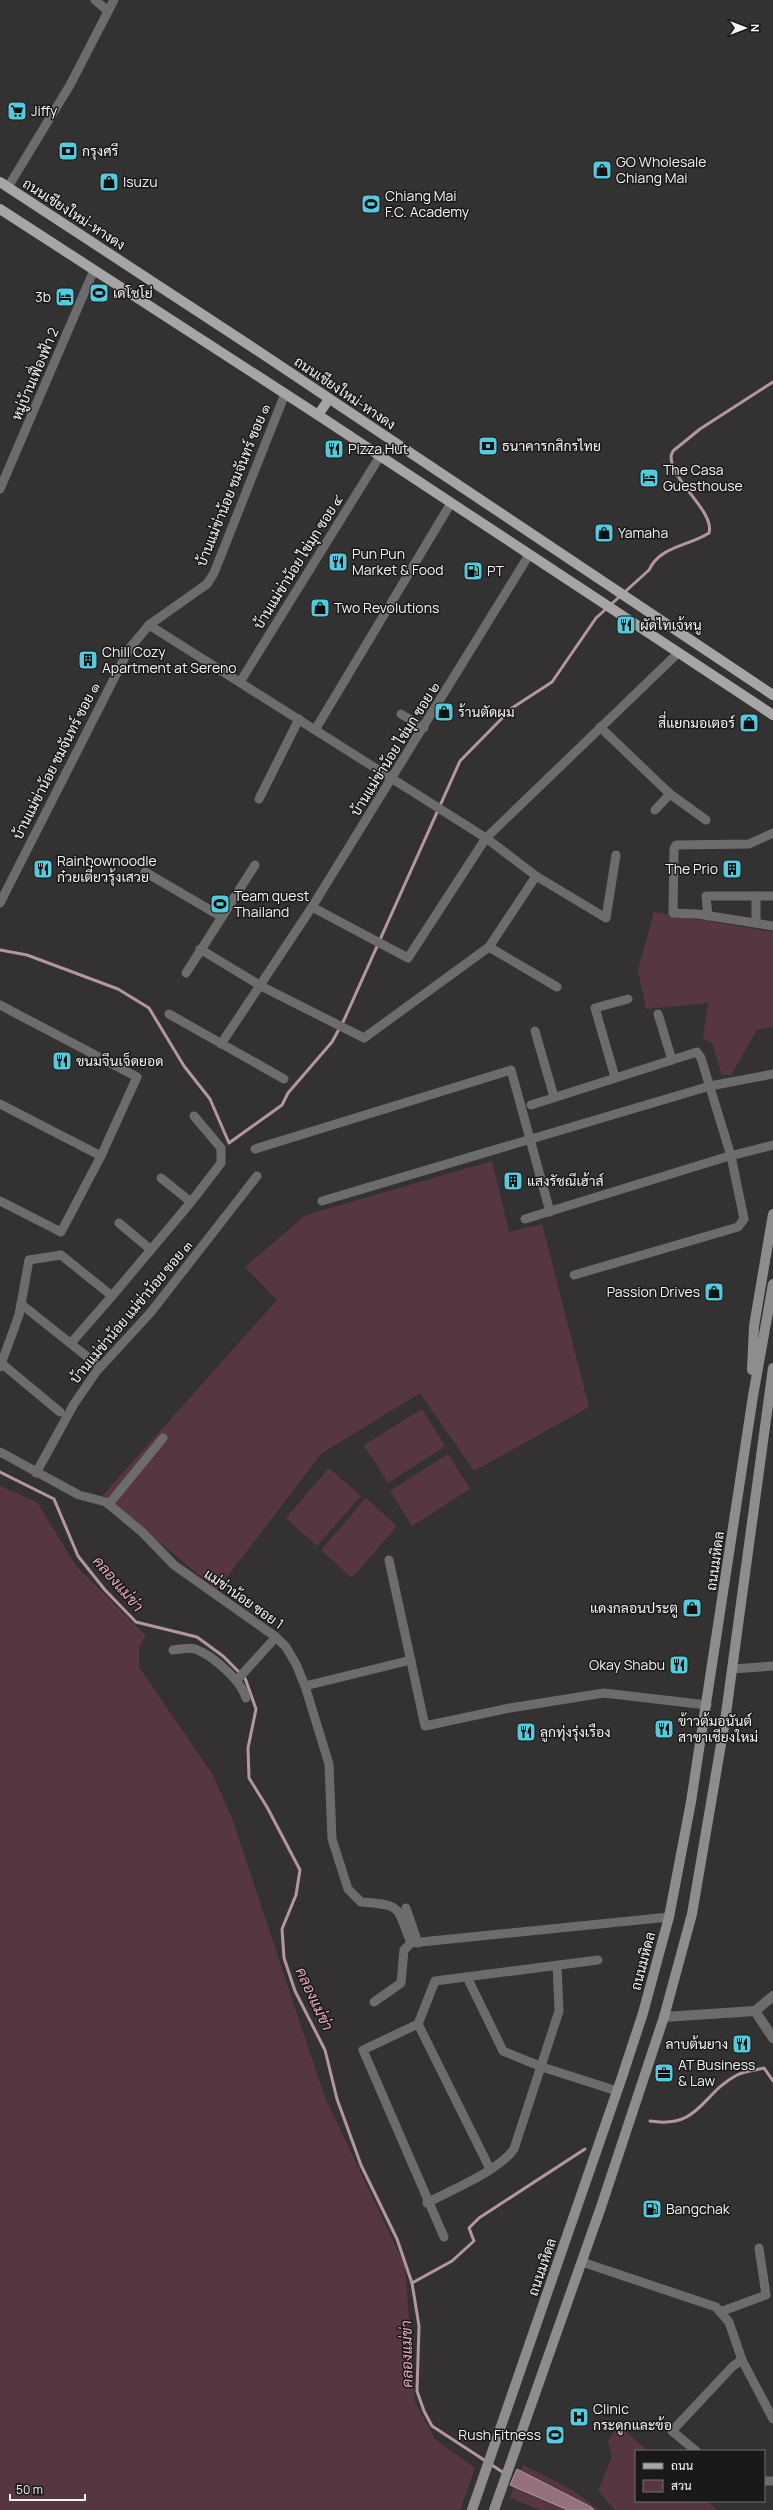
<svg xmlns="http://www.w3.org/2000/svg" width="773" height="2510" font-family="Manrope,Sarabun,sans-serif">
  <rect width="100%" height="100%" fill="#343132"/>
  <g fill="#573644">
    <path d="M654 912 773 932V1027L757 1030 731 1075H722L712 1043 703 1039 708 1003 646 1009 638 970Z"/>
    <path d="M492 1161 509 1232 542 1224 589 1407 474 1471 420 1393 322 1453 217 1590 103 1495 277 1300 245 1267 306 1215Z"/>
    <path d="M422 1409 445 1446 388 1483 364 1445Z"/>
    <path d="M448 1454 470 1489 412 1526 390 1491Z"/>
    <path d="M329 1468 361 1496 317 1546 286 1518Z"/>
    <path d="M0 1486 37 1502 76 1566 146 1636 139 1646V1667L213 1775 233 1821 324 2095 405 2266 415 2402 435 2439 475 2468 460 2510H0Z"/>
    <path d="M366 1498 397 1526 352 1578 321 1550Z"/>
    <path d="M618 2425 648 2451H636V2501H707L718 2510H615L598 2491 612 2457 608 2441Z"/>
    <path d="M523 2465 574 2491 599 2510H540L510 2498Z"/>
  </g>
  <path fill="#95707f" stroke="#b297a2" d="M517 2469 591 2507 594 2510H568L510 2485Z"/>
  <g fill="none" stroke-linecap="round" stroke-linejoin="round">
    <g stroke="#b297a2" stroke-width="3">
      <path d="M0 950 27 955 118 989 149 1008 184 1066 210 1099 229 1143 282 1105 288 1093 332 1042 344 1020 460 761 512 708 552 682 596 618 649 570C660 546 689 546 709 533 715 511 671 482 671 456L673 451 700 429 773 382"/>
      <path d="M0 1472 54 1499 78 1556 105 1590 136 1622 197 1637 223 1656 245 1678 256 1709 248 1748 249 1778 267 1807 300 1870 296 1895 282 1929 284 1958 295 1991 325 2050 337 2099 361 2165 397 2239 412 2283 419 2326 417 2391 424 2411 432 2426 504 2473"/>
      <path d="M650 2121C700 2129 701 2094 737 2075 745 2071 756 2070 764 2068L773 2081"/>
      <path d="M412 2283 452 2261 474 2241 469 2228 479 2218 585 2149"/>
    </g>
    <g stroke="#6d6c6c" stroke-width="9">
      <path d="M95 0 108 11"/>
      <path d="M8 187 70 85 114 0"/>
      <path d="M0 489 94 270"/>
      <path d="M149 625 486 838 536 876 606 918 616 855"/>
      <path d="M240 682 380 456"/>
      <path d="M401 714 424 728"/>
      <path d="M600 727 670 794 706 820"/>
      <path d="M315 730 451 503"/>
      <path d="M259 799 299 719"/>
      <path d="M655 810 670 794"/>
      <path d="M773 833 749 844 676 845 674 849 673 913 698 914 773 926"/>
      <path d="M145 872 222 917 255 865"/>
      <path d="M0 903 129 649 149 625 207 584 214 573 285 394"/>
      <path d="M312 907 408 958 486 838 678 653"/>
      <path d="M708 916 706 896H773"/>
      <path d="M756 923V897"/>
      <path d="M489 947 557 987"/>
      <path d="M200 949 261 986 364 1038 489 947 536 876"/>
      <path d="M186 973 222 917"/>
      <path d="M0 1005 137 1077 101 1156 61 1232 0 1201"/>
      <path d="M169 1014 284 1079"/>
      <path d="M658 1014 672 1060"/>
      <path d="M535 1031 554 1097"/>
      <path d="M221 1044 312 907 529 555"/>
      <path d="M615 1077 595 1008 628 999"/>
      <path d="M0 1104 101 1156"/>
      <path d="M531 1105 697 1052 701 1058 731 1156 744 1219 738 1227 574 1275"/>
      <path d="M255 1149 511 1070 550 1212"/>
      <path d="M161 1178 191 1202"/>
      <path d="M322 1201 710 1086 773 1074"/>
      <path d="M525 1219 726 1157 773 1145"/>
      <path d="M119 1223 150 1249"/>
      <path d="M21 1304 95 1363"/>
      <path d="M71 1343 112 1296"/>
      <path d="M1 1363 60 1412"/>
      <path d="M0 1367 19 1315 29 1260 61 1255 112 1296 191 1202 221 1163V1148L194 1116"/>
      <path d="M0 1452 79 1495 106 1502 142 1532 174 1565 276 1637 286 1647 296 1664 305 1686 329 1764 332 1839 348 1889 361 1902C403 1905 396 1906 411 1943"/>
      <path d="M36 1473 74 1404 96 1372 151 1312 257 1176"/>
      <path d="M109 1504 163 1438"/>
      <path d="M389 1560 425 1726 510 1708 604 1693 707 1705"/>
      <path d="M173 1650C179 1649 190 1647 195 1649 212 1655 241 1680 246 1698"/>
      <path d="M732 1669 773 1666"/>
      <path d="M237 1680 276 1637"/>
      <path d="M305 1686 411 1660"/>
      <path d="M406 1908 418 1943"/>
      <path d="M467 1977 503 2051 542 2067 617 2091"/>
      <path d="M374 2002 401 1983 404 1950 411 1943 669 1917"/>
      <path d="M418 2024 490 2169"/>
      <path d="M427 2203C451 2190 499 2171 514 2149L559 2011 557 1965"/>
      <path d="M444 2237 363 2050 418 2024 435 1981 598 1960"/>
      <path d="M582 2262 716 2307 729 2322 742 2360 773 2419"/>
      <path d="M720 2312 766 2295 759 2248"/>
      <path d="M696 2451 672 2431 733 2366 742 2360"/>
      <path d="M764 2481H773"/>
    </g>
    <g stroke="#6d6c6c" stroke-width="10">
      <path d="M755 2011 773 2038"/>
      <path d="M664 2017 755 2011 773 1996"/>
    </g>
    <g stroke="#8f8c8d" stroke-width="10">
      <path d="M752 1370 754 1326 773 1214"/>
      <path d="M472 2510 622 2077 643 2013 669 1917 691 1802 753 1396 773 1284"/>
      <path d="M494 2510 601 2207 664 2017 692 1914 725 1721 773 1368"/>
    </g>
    <g stroke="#a8a5a6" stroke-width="10">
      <path d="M0 182 246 343 773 695"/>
      <path d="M0 209 318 415 773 715"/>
      <path d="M318 415 329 399"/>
    </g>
  </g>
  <defs>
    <g id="supermarket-square" transform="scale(1)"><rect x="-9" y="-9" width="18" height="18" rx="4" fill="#54cadd" stroke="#1a191a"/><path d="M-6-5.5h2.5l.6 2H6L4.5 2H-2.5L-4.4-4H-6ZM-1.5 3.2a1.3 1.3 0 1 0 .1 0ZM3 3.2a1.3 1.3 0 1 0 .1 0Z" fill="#111"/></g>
    <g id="bank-square" transform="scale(1)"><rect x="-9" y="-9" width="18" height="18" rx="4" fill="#54cadd" stroke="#1a191a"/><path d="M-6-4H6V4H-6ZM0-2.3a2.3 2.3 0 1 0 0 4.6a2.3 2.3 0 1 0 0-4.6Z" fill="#111"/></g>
    <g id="shop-square" transform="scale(1)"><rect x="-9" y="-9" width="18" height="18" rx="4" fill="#54cadd" stroke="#1a191a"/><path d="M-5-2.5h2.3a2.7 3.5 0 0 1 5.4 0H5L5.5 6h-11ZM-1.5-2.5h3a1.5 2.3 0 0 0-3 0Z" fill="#111"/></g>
    <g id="stadium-square" transform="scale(1)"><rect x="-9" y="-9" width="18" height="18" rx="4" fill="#54cadd" stroke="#1a191a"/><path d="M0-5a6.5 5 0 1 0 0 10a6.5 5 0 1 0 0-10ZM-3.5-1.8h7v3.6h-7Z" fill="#111"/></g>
    <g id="hotel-square" transform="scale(1)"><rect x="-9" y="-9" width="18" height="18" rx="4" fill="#54cadd" stroke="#1a191a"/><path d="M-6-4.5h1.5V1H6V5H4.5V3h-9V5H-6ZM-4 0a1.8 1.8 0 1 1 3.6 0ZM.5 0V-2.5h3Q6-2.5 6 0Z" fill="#111"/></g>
    <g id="restaurant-square" transform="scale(1)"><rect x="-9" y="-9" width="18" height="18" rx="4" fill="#54cadd" stroke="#1a191a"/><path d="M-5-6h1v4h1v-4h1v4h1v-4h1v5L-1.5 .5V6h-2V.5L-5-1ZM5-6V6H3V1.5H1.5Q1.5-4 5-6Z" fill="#111"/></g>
    <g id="fuel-square" transform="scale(1)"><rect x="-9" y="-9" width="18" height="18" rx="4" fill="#54cadd" stroke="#1a191a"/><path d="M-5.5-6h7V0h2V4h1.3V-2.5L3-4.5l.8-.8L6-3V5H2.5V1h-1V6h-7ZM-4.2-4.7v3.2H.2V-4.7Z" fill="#111"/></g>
    <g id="building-square" transform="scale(1)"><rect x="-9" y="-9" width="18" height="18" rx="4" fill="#54cadd" stroke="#1a191a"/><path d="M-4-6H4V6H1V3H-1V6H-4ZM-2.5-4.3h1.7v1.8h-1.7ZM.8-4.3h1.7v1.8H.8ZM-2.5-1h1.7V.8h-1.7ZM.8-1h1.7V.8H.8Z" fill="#111"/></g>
    <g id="office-square" transform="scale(1)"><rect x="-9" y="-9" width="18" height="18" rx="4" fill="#54cadd" stroke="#1a191a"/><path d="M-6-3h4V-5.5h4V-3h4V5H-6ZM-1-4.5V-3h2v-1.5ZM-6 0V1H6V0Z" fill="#111"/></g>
    <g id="hospital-square" transform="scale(1)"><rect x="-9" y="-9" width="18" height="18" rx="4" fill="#54cadd" stroke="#1a191a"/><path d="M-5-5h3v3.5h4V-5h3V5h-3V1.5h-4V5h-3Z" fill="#111"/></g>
  </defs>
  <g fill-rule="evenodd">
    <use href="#supermarket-square" x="17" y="111"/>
    <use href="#bank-square" x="68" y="151"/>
    <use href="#shop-square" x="602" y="170"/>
    <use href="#shop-square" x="109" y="182"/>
    <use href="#stadium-square" x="371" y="204"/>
    <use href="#stadium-square" x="99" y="293"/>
    <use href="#hotel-square" x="65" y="297"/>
    <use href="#bank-square" x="488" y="446"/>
    <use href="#restaurant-square" x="334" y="449"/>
    <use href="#hotel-square" x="649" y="478"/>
    <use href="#shop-square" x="604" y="533"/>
    <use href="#restaurant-square" x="338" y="562"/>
    <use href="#fuel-square" x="473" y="571"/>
    <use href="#shop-square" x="320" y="608"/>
    <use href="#restaurant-square" x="626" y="625"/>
    <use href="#building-square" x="88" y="660"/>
    <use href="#shop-square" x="444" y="712"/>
    <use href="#shop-square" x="749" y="723"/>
    <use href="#restaurant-square" x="43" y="869"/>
    <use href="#building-square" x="732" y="869"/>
    <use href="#stadium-square" x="220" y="904"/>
    <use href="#restaurant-square" x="62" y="1061"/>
    <use href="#building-square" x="513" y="1181"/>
    <use href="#shop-square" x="714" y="1292"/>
    <use href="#shop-square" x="692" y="1608"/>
    <use href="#restaurant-square" x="679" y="1665"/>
    <use href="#restaurant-square" x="664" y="1729"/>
    <use href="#restaurant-square" x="526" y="1732"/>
    <use href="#restaurant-square" x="742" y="2044"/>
    <use href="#office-square" x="664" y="2073"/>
    <use href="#fuel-square" x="652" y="2209"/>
    <use href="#hospital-square" x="579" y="2417"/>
    <use href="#stadium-square" x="555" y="2435"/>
  </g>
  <g text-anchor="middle" stroke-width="3" stroke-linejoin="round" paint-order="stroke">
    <g font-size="14" fill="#f5f3f3" stroke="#1a191a" text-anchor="start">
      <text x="31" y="116">Jiffy</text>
      <text x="82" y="156">กรุงศรี</text>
      <text x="616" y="167">GO Wholesale<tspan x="616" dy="16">Chiang Mai</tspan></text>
      <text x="123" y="187">Isuzu</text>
      <text x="385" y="201">Chiang Mai<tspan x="385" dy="16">F.C. Academy</tspan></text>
      <text x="113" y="298">เดโชโย่</text>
      <text x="51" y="302" text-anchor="end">3b</text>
      <text x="502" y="451">ธนาคารกสิกรไทย</text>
      <text x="348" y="454">Pizza Hut</text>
      <text x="663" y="475">The Casa<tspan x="663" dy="16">Guesthouse</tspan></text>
      <text x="618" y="538">Yamaha</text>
      <text x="352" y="559">Pun Pun<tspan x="352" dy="16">Market &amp; Food</tspan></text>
      <text x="487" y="576">PT</text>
      <text x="334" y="613">Two Revolutions</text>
      <text x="640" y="630">ผัดไทเจ้หนู</text>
      <text x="102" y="657">Chill Cozy<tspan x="102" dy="16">Apartment at Sereno</tspan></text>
      <text x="458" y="717">ร้านตัดผม</text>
      <text x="735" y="728" text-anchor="end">สี่แยกมอเตอร์</text>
      <text x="57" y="866">Rainbownoodle<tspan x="57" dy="16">ก๋วยเตี๋ยวรุ้งเสวย</tspan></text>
      <text x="718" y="874" text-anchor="end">The Prio</text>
      <text x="234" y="901">Team quest<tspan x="234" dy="16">Thailand</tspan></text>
      <text x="76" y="1066">ขนมจีนเจ็ดยอด</text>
      <text x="527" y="1186">แสงรัชณีเฮ้าส์</text>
      <text x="700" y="1297" text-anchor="end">Passion Drives</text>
      <text x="678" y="1613" text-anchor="end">แดงกลอนประตู</text>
      <text x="665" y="1670" text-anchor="end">Okay Shabu</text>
      <text x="678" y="1726">ข้าวต้มอนันต์<tspan x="678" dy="16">สาขาเชียงใหม่</tspan></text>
      <text x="540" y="1737">ลูกทุ่งรุ่งเรือง</text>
      <text x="728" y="2049" text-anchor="end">ลาบต้นยาง</text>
      <text x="678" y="2070">AT Business<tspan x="678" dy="16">&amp; Law</tspan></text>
      <text x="666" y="2214">Bangchak</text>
      <text x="593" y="2414">Clinic<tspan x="593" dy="16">กระดูกและข้อ</tspan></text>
      <text x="541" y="2440" text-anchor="end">Rush Fitness</text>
    </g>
    <g font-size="14" fill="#f5f3f3" stroke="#1a191a">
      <text transform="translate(74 214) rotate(33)" y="5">ถนนเชียงใหม่-หางดง</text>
      <text transform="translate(35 374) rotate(-67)" y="5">หมู่บ้านเฟื่องฟ้า 2</text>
      <text transform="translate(345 393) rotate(34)" y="5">ถนนเชียงใหม่-หางดง</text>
      <text transform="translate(233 485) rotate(-68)" y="5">บ้านแม่ข่าน้อย ชมจันทร์ ซอย ๑</text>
      <text transform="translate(298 562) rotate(-58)" y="5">บ้านแม่ข่าน้อย ไข่มุก ซอย ๔</text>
      <text transform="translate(395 749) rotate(-58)" y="5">บ้านแม่ข่าน้อย ไข่มุก ซอย ๒</text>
      <text transform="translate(56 761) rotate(-63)" y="5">บ้านแม่ข่าน้อย ชมจันทร์ ซอย ๑</text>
      <text transform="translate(131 1312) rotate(-50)" y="5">บ้านแม่ข่าน้อย แม่ข่าน้อย ซอย ๓</text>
      <text transform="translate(715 1561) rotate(-82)" y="5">ถนนมหิดล</text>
      <text transform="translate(244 1599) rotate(35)" y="5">แม่ข่าน้อย ซอย 1</text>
      <text transform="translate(643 1961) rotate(-75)" y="5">ถนนมหิดล</text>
      <text transform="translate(542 2267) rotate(-71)" y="5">ถนนมหิดล</text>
    </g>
    <g font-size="15" font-style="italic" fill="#e9aac5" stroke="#1a191a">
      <text transform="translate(118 1584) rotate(49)" y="5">คลองแม่ข่า</text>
      <text transform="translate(314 1999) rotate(65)" y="5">คลองแม่ข่า</text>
      <text transform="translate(407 2354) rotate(-91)" y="5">คลองแม่ข่า</text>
    </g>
  </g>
  <rect x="635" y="2450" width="130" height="52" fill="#1a191a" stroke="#727071"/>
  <rect x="643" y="2463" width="20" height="6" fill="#a8a5a6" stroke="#727071"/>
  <text x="671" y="2470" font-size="12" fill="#f5f3f3">ถนน</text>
  <rect x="643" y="2480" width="20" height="12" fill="#573644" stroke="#727071"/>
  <text x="671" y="2490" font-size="12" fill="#f5f3f3">สวน</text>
  <g transform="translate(745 28) rotate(90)" stroke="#1a191a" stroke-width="3" paint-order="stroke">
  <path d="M0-3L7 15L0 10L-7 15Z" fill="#f5f3f3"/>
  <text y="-6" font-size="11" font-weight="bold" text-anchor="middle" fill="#f5f3f3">N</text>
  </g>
  <path d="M10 2494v6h75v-6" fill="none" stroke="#f5f3f3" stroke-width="2"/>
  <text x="16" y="2494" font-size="12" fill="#f5f3f3" stroke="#1a191a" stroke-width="3" paint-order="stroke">50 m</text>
</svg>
